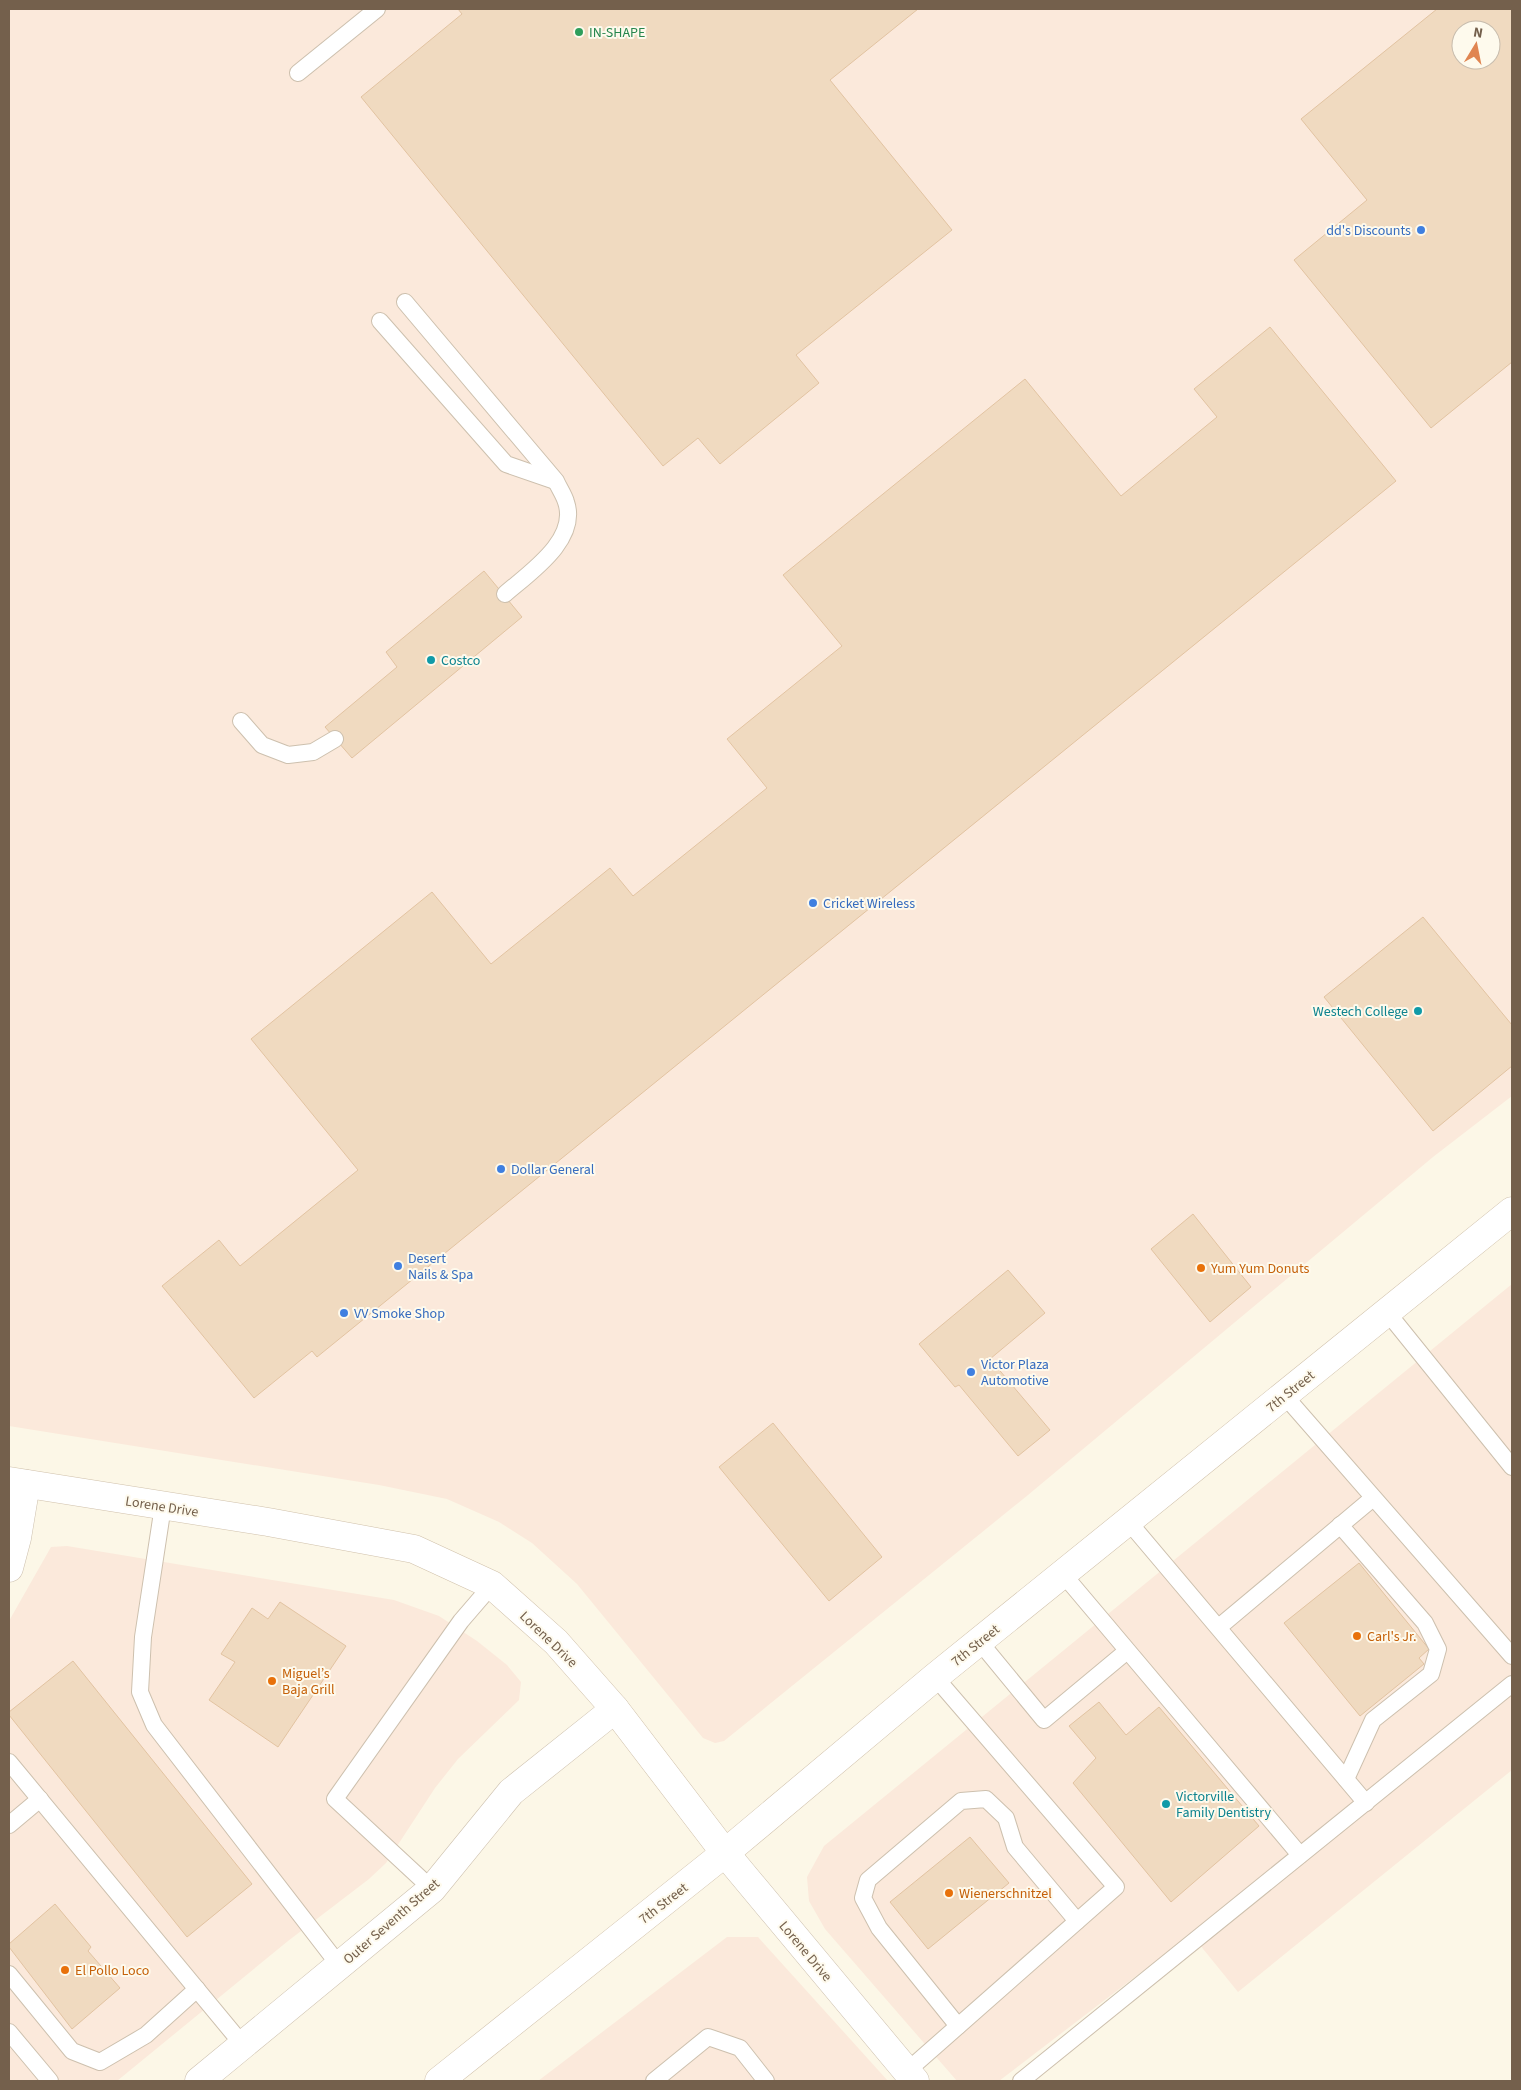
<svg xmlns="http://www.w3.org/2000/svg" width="1521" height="2090" font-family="'Source Sans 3',sans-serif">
  <rect width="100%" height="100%" fill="#fcf7e7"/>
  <g fill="#fbe9db" fill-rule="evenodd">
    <path d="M9 9H1512V1096L1433 1157 1028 1495 724 1741 715 1743 703 1738 577 1584 532 1543 499 1522 447 1499 379 1485 9 1426ZM1461 30H1491V60H1461Z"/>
    <path d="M1512 1284V1770L1238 1992 1191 1934 999 2081H957L825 1929 809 1901 807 1877 824 1846Z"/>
    <path d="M67 1546 394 1600 439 1616 477 1641 507 1665 521 1682 519 1700 458 1759 435 1788 386 1863 369 1879 288 1941 117 2081H9V1621L51 1547Z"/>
    <path d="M727 1937H758L888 2081H538Z"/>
  </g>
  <g fill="#f0dac0" stroke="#e2c3a1" fill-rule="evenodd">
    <path d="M458 9H918L830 80 952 230 796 355 819 383 720 464 698 438 663 466 361 97 462 14Z"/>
    <path d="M1437 9H1512V362L1431 428 1294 260 1367 200 1301 119ZM1461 30H1491V60H1461Z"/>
    <path d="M1270 327 1396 481 317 1357 312 1351 254 1398 162 1286 219 1240 240 1266 358 1170 251 1039 432 892 491 964 610 868 633 896 767 788 727 739 842 646 783 575 1025 379 1121 496 1217 417 1194 389Z"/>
    <path d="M484 571 522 617 352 758 325 727 397 667 386 652Z"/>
    <path d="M1423 917 1512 1025V1066L1433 1131 1324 997Z"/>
    <path d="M1193 1214 1251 1287 1210 1322 1151 1249Z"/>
    <path d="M1008 1270 1045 1313 990 1359 1050 1430 1018 1456 959 1385 955 1387 919 1344Z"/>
    <path d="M773 1423 882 1557 829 1601 719 1467Z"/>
    <path d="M1359 1563 1429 1649 1419 1658 1424 1664 1360 1716 1284 1623Z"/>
    <path d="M280 1602 346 1646 278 1747 209 1700 235 1662 221 1654 252 1608 268 1619Z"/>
    <path d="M73 1661 252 1884 187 1937 9 1715V1712Z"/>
    <path d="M1099 1702 1126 1735 1159 1707 1259 1826 1171 1902 1073 1783 1096 1758 1069 1726Z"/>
    <path d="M970 1837 1009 1883 928 1949 890 1902Z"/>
    <path d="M55 1904 91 1947 88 1951 120 1988 72 2029 9 1947V1944Z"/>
  </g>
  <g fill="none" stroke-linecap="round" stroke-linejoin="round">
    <g stroke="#cdc0ae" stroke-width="18">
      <g id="lane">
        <path d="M298 73 377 9"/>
        <path d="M405 302 556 481C559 488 564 495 566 502 579 540 529 573 505 594"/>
        <path d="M380 321 506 464 555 481"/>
        <path d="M241 721 262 745 288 755 313 752 335 739"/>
        <path d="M1387 1312 1512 1467"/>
        <path d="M1284 1395 1512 1656"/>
        <path d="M163 1506 143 1637 140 1692 154 1725 339 1965"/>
        <path d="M1128 1521 1366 1803"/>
        <path d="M1340 1525 1425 1623 1438 1649 1431 1674 1373 1720 1346 1779"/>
        <path d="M1063 1574 1300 1855"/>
        <path d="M1219 1627 1373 1498"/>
        <path d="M979 1641 1044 1720 1127 1651"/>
        <path d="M9 1762 243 2045"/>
        <path d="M9 1825 40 1799"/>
        <path d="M432 1889 335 1799 461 1621 492 1585"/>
        <path d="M9 1974 72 2051 100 2062 146 2035 197 1989"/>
        <path d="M958 2026 879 1928 863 1898 868 1880 961 1801 986 1799 1006 1818 1015 1847 1077 1921"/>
        <path d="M9 2032 50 2081"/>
        <path d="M906 2072 1116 1887 935 1677"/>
        <path d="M654 2081 708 2037 740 2048 766 2081"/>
        <path d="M1021 2081 1512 1684"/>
      </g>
    </g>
    <g stroke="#cdc0ae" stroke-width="29">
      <g id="street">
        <path d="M9 1568 17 1538 26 1484"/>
        <path d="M725 1853 915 2081"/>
        <path d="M199 2081 432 1889 511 1792 615 1709"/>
      </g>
    </g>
    <g stroke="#d0c1ab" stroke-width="29">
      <g id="secondary">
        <path d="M9 1481 268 1522 414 1549 492 1585 556 1642 615 1709 725 1853"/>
        <path d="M439 2081 725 1853 935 1677 1512 1211"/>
      </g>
    </g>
    <use href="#lane" stroke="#fff" stroke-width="16"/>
    <use href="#street" stroke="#fff" stroke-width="28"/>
    <use href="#secondary" stroke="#fff" stroke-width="28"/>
  </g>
  <circle fill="#2e9e5b" stroke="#fefaed" stroke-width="2" cx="579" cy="32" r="5"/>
  <g fill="#3f7fe0" stroke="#fefaed" stroke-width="2">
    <circle cx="1421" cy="230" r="5"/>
    <circle cx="813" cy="903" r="5"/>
    <circle cx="501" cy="1169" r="5"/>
    <circle cx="398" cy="1266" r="5"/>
    <circle cx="344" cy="1313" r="5"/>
    <circle cx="971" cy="1372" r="5"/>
  </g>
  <g fill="#0f9aa8" stroke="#fefaed" stroke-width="2">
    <circle cx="431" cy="660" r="5"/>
    <circle cx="1418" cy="1011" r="5"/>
    <circle cx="1166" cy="1804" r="5"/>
  </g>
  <g fill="#e8710a" stroke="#fefaed" stroke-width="2">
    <circle cx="1201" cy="1268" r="5"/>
    <circle cx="1357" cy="1636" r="5"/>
    <circle cx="272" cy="1681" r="5"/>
    <circle cx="949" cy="1893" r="5"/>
    <circle cx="65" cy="1970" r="5"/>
  </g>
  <g text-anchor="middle" stroke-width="4" stroke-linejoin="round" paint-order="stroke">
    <g font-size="14" fill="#27864d" stroke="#fefaed" text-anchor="start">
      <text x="589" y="37">IN-SHAPE</text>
    </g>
    <g font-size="14" fill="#366cbe" stroke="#fefaed" text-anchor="start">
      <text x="1411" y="235" text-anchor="end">dd's Discounts</text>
      <text x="823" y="908">Cricket Wireless</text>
      <text x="511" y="1174">Dollar General</text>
      <text x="408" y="1263">Desert<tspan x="408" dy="16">Nails &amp; Spa</tspan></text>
      <text x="354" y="1318">VV Smoke Shop</text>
      <text x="981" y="1369">Victor Plaza<tspan x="981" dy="16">Automotive</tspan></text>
    </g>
    <g font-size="14" fill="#0d838f" stroke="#fefaed" text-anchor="start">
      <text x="441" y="665">Costco</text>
      <text x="1408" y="1016" text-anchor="end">Westech College</text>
      <text x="1176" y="1801">Victorville<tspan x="1176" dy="16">Family Dentistry</tspan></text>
    </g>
    <g font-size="14" fill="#c56008" stroke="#fefaed" text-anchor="start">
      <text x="1211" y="1273">Yum Yum Donuts</text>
      <text x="1367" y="1641">Carl's Jr.</text>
      <text x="282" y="1678">Miguel’s<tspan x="282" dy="16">Baja Grill</tspan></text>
      <text x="959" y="1898">Wienerschnitzel</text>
      <text x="75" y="1975">El Pollo Loco</text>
    </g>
    <g font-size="14" fill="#74604c" stroke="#fefaed">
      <text transform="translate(1290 1391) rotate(-39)" y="5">7th Street</text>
      <text transform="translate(162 1506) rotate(9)" y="5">Lorene Drive</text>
      <text transform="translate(549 1639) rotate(44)" y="5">Lorene Drive</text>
      <text transform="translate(975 1645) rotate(-39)" y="5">7th Street</text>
      <text transform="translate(663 1903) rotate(-38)" y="5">7th Street</text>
      <text transform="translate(391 1921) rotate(-41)" y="5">Outer Seventh Street</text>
      <text transform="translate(806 1951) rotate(50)" y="5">Lorene Drive</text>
    </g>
  </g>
  <rect width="1521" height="2090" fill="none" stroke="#74604c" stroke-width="20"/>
  <g transform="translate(1476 45) rotate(10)"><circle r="24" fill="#fefaed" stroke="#c7bcad"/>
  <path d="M0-4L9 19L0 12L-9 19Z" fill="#e08551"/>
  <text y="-8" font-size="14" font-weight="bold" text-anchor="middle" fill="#74604c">N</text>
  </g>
</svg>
